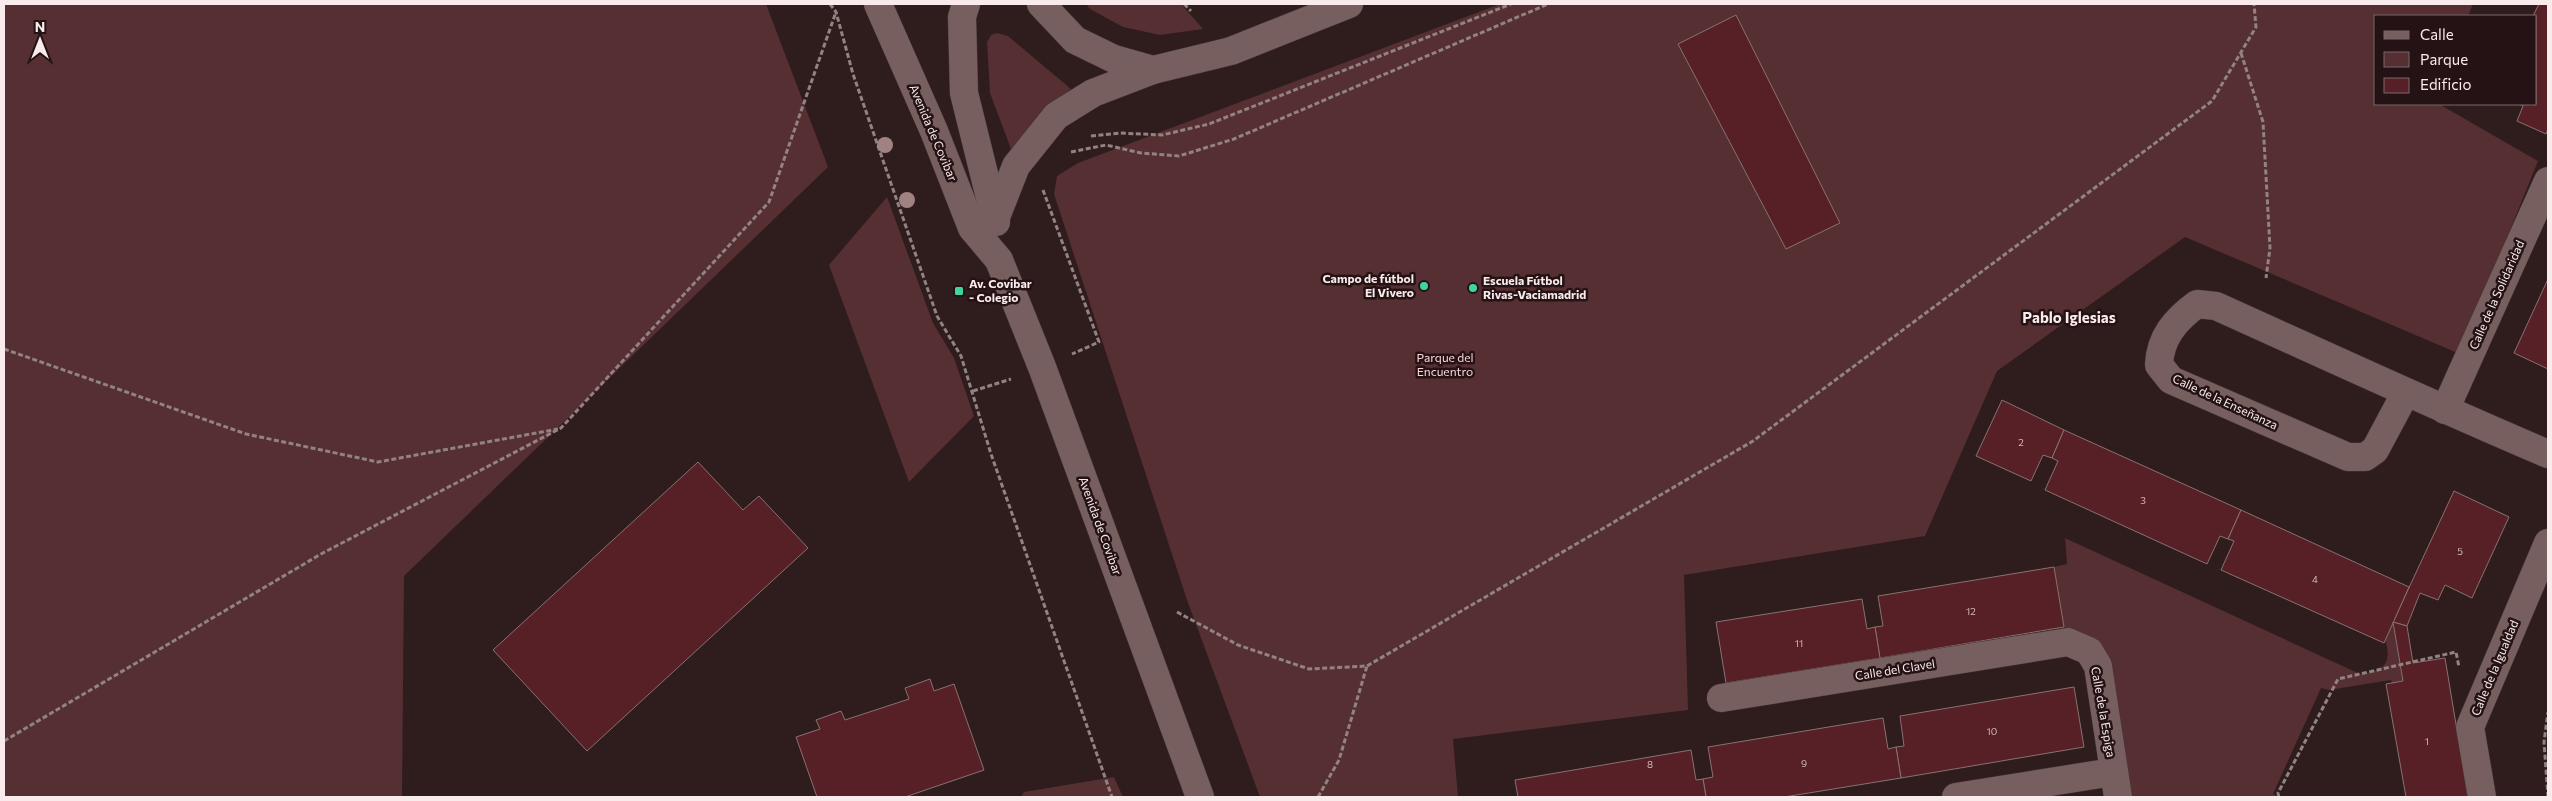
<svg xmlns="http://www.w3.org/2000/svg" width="2552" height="801" font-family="Commissioner,sans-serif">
  <rect width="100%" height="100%" fill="#2f1c1d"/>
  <g fill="#552f32">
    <path d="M4 4H766L828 167 404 576 402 797H4Z"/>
    <path d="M1086 4H1181L1203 29 1160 35 1123 27 1090 9Z"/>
    <path d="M1500 4H2473L2468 16H2376V104H2439L2538 161 2460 354 2185 237 1997 371 1925 536 1684 575 1688 710 1453 739 1458 797H1260L1187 600 1054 194 1057 176 1078 163Z"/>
    <path d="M997 33 1008 36 1071 89 1048 109 1011 149 990 93 987 42 991 35Z"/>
    <path d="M887 197 933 323 954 358 974 416 909 482 829 265Z"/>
    <path d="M2065 538 2360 674C2383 671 2393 664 2385 640L2393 622 2403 681 2392 684 2391 680 2329 690 2321 688 2273 794 2280 797H2130L2107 663 2064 627 2054 567 2067 564Z"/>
    <path d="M1114 777 1123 797H1021L1024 792Z"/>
  </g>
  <g fill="#572027" stroke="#897172">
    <path d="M2539 4H2548V129L2546 134 2517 121 2523 106 2519 104H2536V16H2533Z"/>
    <path d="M1736 15 1840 223 1786 249 1678 44Z"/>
    <path d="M2548 279V369L2514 353Z"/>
    <path d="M2002 400 2064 430 2052 458 2043 455 2031 481 1976 456Z"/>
    <path d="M2064 430 2241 510 2228 539 2220 536 2207 564 2045 490 2058 461 2052 458Z"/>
    <path d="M698 462 743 510 759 496 808 548 587 751 493 650Z"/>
    <path d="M2454 491 2509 517 2472 598 2445 585 2438 600 2420 593 2407 626 2393 622Z"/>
    <path d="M2241 510 2409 587 2384 643 2221 570 2234 541 2228 539Z"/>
    <path d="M2054 567 2064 627 1880 658 1875 627 1883 626 1878 596Z"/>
    <path d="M1862 599 1867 629 1875 627 1880 658 1726 683 1716 622Z"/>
    <path d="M2393 622 2407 626 2413 663 2445 658 2468 797H2406L2386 684 2403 681Z"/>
    <path d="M930 679 934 691 954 684 984 770 905 797H817L796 737 820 729 816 720 841 711 845 720 909 699 905 688Z"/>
    <path d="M2074 687 2084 747 1901 778 1896 747 1904 746 1900 716Z"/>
    <path d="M1883 718 1888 749 1896 747 1901 778 1784 797H1706L1703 779 1713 777 1708 747Z"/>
    <path d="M1691 750 1696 780 1703 779 1706 797H1518L1515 780Z"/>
  </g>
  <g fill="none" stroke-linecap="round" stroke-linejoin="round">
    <g stroke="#483839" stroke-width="29">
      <g id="minor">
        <path d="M878 4 934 131 972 228 999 260 1042 367 1200 797"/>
        <path d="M966 4 962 17 964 93 996 222"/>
        <path d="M1041 4 1075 40 1114 59 1153 70"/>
        <path d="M996 217 1016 166 1056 116 1093 93 1153 70 1231 51 1349 4"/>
        <path d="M2406 392 2375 450 2365 457H2348L2171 380 2159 365C2160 338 2175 320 2197 304L2216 306C2327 356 2437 407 2548 454"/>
        <path d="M2445 410 2548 181"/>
        <path d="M1721 698 2068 642 2089 651 2098 666 2118 797"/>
        <path d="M1956 797 2113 772"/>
        <path d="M2482 797 2470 727 2548 543"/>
      </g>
    </g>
    <g stroke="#928282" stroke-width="3" stroke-dasharray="5 2.5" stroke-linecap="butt">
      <path d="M830 4 836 12 853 74 937 316 961 356 991 454 1112 797"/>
      <path d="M1184 4 1191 11"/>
      <path d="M2241 53 2263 122 2270 248 2266 278"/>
      <path d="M1091 136 1120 133 1162 135 1209 124 1511 4"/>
      <path d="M1071 152 1106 145 1141 153 1179 156 1234 139 1548 4"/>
      <path d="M1043 190 1099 342 1072 354"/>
      <path d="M4 349 246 434 378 462 558 429"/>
      <path d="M973 391 1011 379"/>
      <path d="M1177 612 1238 645 1309 669 1367 666 1753 441 2212 101 2256 27 2254 4"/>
      <path d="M4 741 321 554 561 428 769 202 836 12"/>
      <path d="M1318 797 1339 760 1367 666"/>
      <path d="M2279 797 2278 793 2338 679 2456 652 2459 667"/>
      <path d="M2548 797 2544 742 2548 712"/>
    </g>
    <use href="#minor" stroke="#775f60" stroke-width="28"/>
  </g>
  <g fill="#a08283">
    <circle cx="885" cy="145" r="8"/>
    <circle cx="907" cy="200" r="8"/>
  </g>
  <g fill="#41d4a1" stroke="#241214" stroke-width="2">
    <circle cx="1424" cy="286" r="5"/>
    <circle cx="1473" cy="288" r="5"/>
    <rect x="954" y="286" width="10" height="10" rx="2.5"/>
  </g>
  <g text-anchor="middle" stroke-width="5" stroke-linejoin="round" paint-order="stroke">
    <g font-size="10" fill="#d0b8ba">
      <text x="2021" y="446">2</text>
      <text x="2143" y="504">3</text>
      <text x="2460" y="555">5</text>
      <text x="2315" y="583">4</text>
      <text x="1971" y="615">12</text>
      <text x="1799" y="647">11</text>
      <text x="1992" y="735">10</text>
      <text x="2427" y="745">1</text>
      <text x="1804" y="767">9</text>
      <text x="1650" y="768">8</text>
    </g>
    <g font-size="12" fill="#f9ebeb" stroke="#241214">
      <text transform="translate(933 133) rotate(67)" y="4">Avenida de Covibar</text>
      <text transform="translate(2497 295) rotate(-66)" y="4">Calle de la Solidaridad</text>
      <text transform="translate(2225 402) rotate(25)" y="4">Calle de la Enseñanza</text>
      <text transform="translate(1100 526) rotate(70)" y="4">Avenida de Covibar</text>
      <text transform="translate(2495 668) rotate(-67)" y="4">Calle de la Igualdad</text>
      <text transform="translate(1895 670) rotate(-9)" y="4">Calle del Clavel</text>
      <text transform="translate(2103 712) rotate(80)" y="4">Calle de la Espiga</text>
    </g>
    <g font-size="12" font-weight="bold" fill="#f9ebeb" stroke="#241214" text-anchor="start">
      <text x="1414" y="283" text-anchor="end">Campo de fútbol<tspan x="1414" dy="14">El Vivero</tspan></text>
      <text x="1483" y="285">Escuela Fútbol<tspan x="1483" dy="14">Rivas-Vaciamadrid</tspan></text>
      <text x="969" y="288">Av. Covibar<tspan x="969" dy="14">- Colegio</tspan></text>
    </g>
    <g font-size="12" fill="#fdd6d7" stroke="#241214">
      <text x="1445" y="362">Parque del<tspan x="1445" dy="14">Encuentro</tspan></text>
    </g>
    <g font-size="15" font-weight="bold" fill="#f9ebeb" stroke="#241214">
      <text x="2069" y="323">Pablo Iglesias</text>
    </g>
  </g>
  <rect width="2552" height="801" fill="none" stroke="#f9ebeb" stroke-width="10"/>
  <rect x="2374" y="15" width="162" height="90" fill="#241214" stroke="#79696a"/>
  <rect x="2384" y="31" width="25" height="8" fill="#775f60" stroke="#79696a"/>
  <text x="2420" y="40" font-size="15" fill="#f9ebeb">Calle</text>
  <rect x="2384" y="52" width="25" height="15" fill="#552f32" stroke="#79696a"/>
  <text x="2420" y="65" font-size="15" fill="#f9ebeb">Parque</text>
  <rect x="2384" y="78" width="25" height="15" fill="#572027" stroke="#79696a"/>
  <text x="2420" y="90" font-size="15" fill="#f9ebeb">Edificio</text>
  <g transform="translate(40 40)" stroke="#241214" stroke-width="4" paint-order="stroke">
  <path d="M0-4L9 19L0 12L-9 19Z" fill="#f9ebeb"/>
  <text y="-8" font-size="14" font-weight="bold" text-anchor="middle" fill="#f9ebeb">N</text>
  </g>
</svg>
